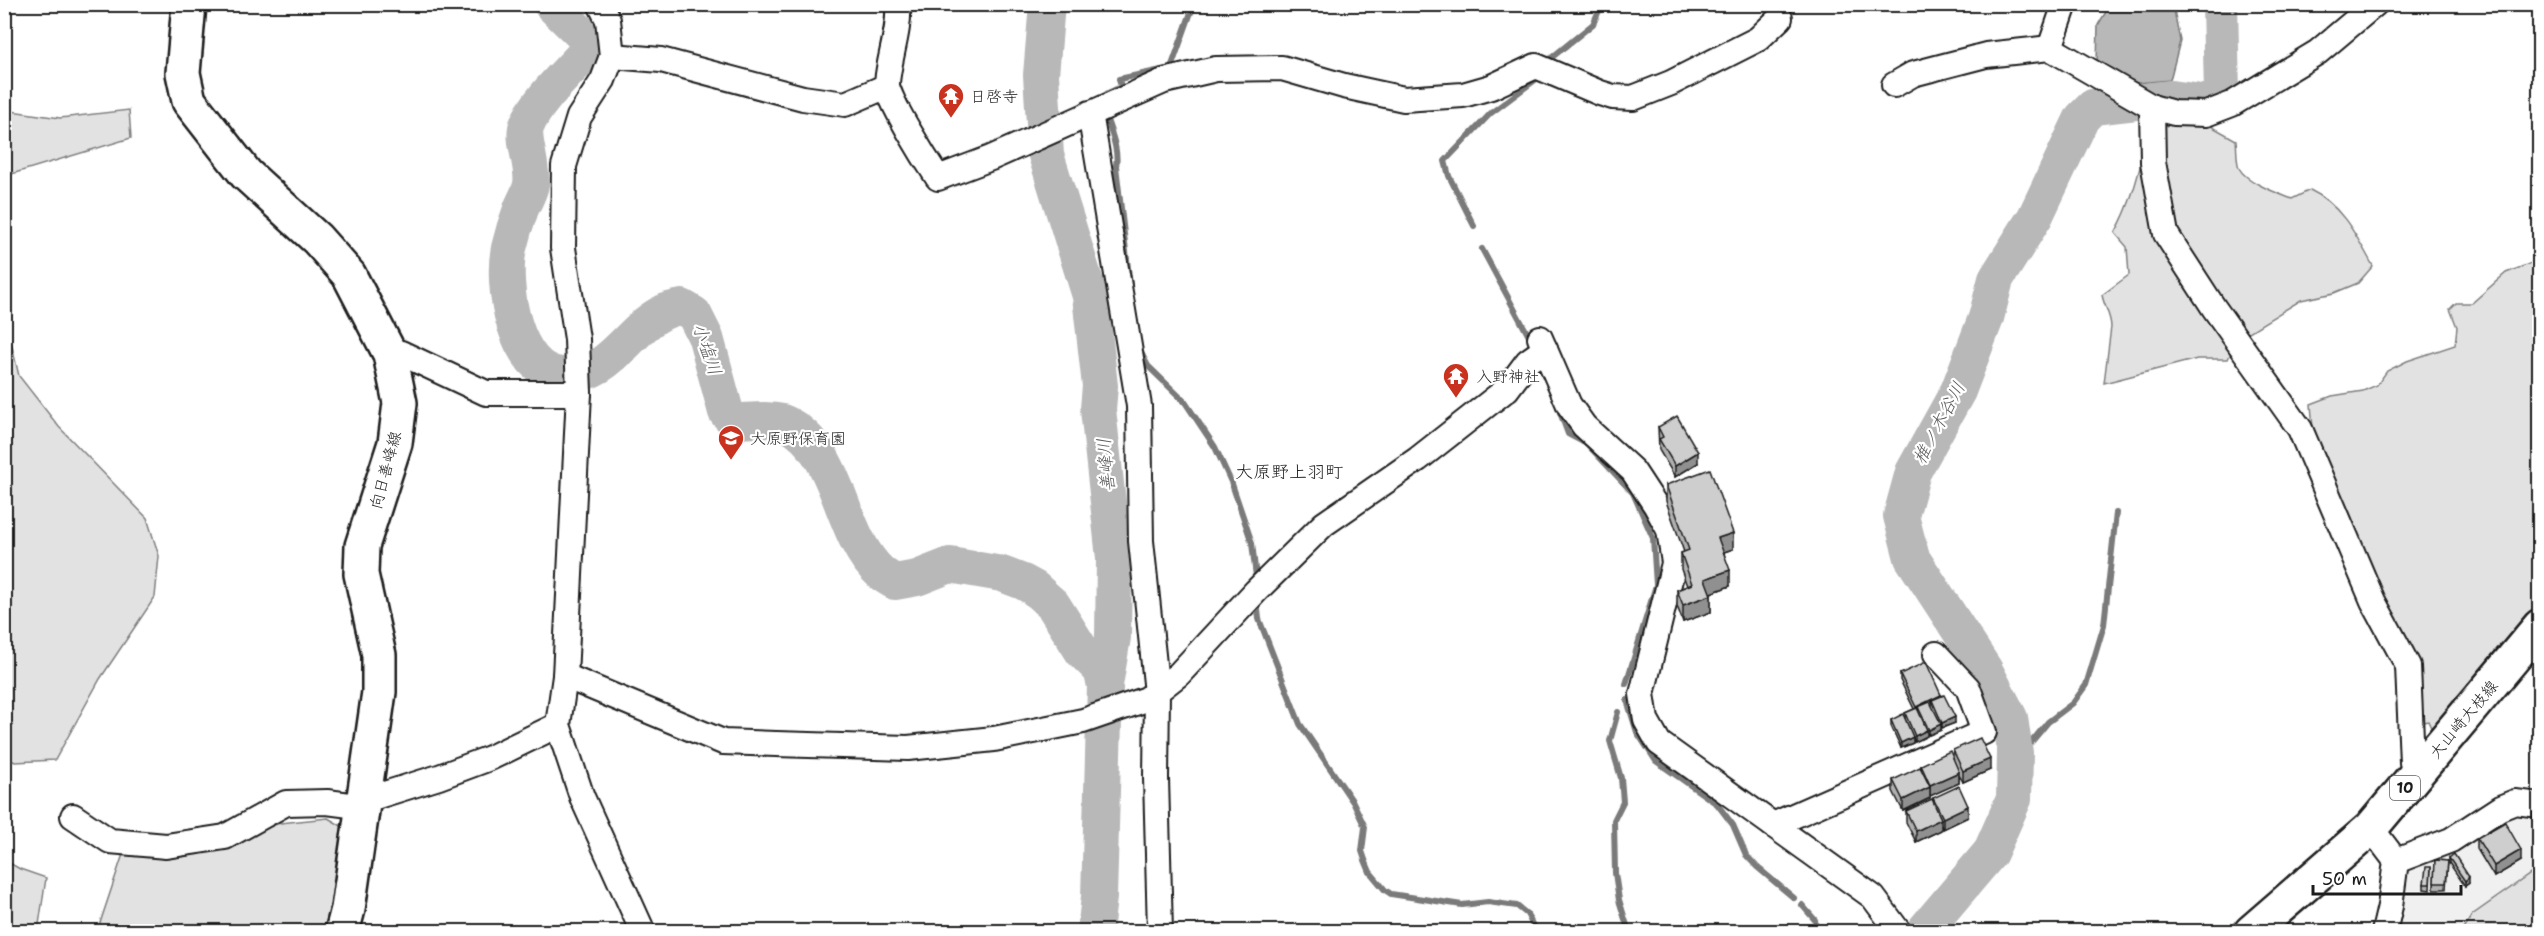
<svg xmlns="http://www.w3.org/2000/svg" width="2544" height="936" font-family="'Shantell Sans','Klee One',sans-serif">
  <rect width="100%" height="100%" fill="#fff"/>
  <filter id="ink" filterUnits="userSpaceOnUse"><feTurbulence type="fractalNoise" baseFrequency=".0167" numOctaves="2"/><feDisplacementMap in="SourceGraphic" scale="12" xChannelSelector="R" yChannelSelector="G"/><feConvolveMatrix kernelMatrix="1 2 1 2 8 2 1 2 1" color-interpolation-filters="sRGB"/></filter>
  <g filter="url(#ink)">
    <path fill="#f0f0f0" d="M2517 809 2539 812V931L2394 932 2403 869Z"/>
    <g fill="#e2e2e2" stroke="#7f7f7f" stroke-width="1.5">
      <path d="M4 110 60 118 129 110 131 138 5 176Z"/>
      <path d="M2153 116 2204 122 2236 140C2237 148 2236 160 2239 168 2246 182 2277 193 2292 199L2310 190C2342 205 2357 237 2373 266L2358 283 2334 293 2301 300 2244 335 2234 346 2228 359H2197L2104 383 2111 327C2111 316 2104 306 2102 295L2129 275 2127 247 2115 233C2136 196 2142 156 2153 116Z"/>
      <path d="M2539 260V626L2434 734 2428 721 2418 723 2326 470 2313 429 2311 404 2332 396 2363 391 2377 385 2387 371 2407 361 2455 345 2457 327 2450 309 2456 303H2472L2506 273Z"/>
      <path d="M4 313 19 376 59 427 147 518 159 556 155 597 100 679 55 760 15 762 5 757Z"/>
      <path d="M328 818 350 831 333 931 97 932 123 854 210 847 280 823Z"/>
      <path d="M4 860 20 869 46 878 38 931H5Z"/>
      <path d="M2539 868V931H2462L2472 915Z"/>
    </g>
    <path fill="#b8b8b8" stroke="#7a7a7a" stroke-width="1.5" d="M2110 5H2173L2180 41 2170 80 2137 83 2097 63 2098 25Z"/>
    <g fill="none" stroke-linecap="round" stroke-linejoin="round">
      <g stroke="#7a7a7a" stroke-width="6">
        <path d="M1545 63 1593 24 1602 4"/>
        <path d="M1108 93 1121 87 1119 79 1171 68 1194 4"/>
        <path d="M1105 114C1110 130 1119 149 1116 166L1130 285"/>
        <path d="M1474 226 1449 176 1445 161 1491 113 1535 80 1538 74"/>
        <path d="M1482 249 1531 340"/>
        <path d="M1140 351 1148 366 1185 402 1215 447 1232 484 1252 543 1256 577"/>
        <path d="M1558 407 1568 434 1587 444 1633 493 1653 538 1656 585 1626 684"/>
        <path d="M1257 601 1259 619 1300 724 1353 802 1365 827 1362 851 1365 860 1370 872 1385 890 1391 894 1462 905 1488 902 1517 906 1527 914 1536 932"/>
        <path d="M1627 700 1637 732 1656 761 1717 804 1733 825 1746 855 1757 867 1794 898"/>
        <path d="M1618 712 1610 741 1621 778 1623 802 1614 820 1615 873 1619 900 1629 932"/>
        <path d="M2015 762 2048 722 2073 703 2086 685 2104 625 2116 513"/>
        <path d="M1802 905 1815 920 1817 932"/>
      </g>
      <g stroke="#b8b8b8" stroke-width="36">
        <path d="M551 4 587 39V51C568 73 538 99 527 125 521 138 534 167 531 184 530 192 524 201 521 209 516 222 512 235 509 248 501 285 514 372 562 375 611 378 627 329 664 312 669 309 676 308 682 307L694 314 706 338 726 412 735 421C748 421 775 418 785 423 841 449 838 534 880 572 884 576 890 579 895 582L917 578 950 565 1002 574 1023 582 1034 588 1053 605 1082 651 1101 670 1105 685"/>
        <path d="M1047 4 1041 75 1046 155 1090 296 1100 386 1098 409 1114 558 1113 637 1105 685 1099 897 1095 932"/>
        <path d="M1923 932 1990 853 2014 799 2015 753 2010 718 1985 670 1912 558 1901 516 1913 472 1958 391 1986 318 1996 279 2035 217 2082 118 2093 107 2171 98 2210 103 2222 95 2220 4"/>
      </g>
      <g stroke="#1c1c1c" stroke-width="28">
        <g id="minor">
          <path d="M600 4 608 20 612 56"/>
          <path d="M898 4C900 31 889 57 887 83 886 97 928 163 938 178L991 158 1164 81 1216 69 1282 68 1344 86 1404 99 1463 95 1491 87 1536 66 1600 93 1613 97 1633 98 1671 83 1758 39 1780 18"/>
          <path d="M2050 48 2065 4"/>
          <path d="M1894 85 1913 74 1986 55 2050 48 2152 107 2174 113 2206 114 2232 104 2318 52 2375 4"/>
          <path d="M2152 107 2153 162 2166 234 2214 308 2300 429 2373 601 2408 666 2412 763 2419 771"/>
          <path d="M1090 113 1139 406 1141 541 1157 693 1156 778 1160 932"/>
          <path d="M1540 338 1569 405 1584 426 1633 471 1656 506 1669 530 1674 563 1642 694 1646 720 1659 743 1873 897 1899 932"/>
          <path d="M390 354 401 353 486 393H579L565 676 558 725 582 797 643 932"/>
          <path d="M579 393 577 339 563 248 564 166 579 117 603 80 612 56 661 60 803 98 845 104 887 86"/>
          <path d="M565 676 723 742 776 744 908 748 994 739 1083 721 1147 699 1179 674 1256 591 1324 524 1418 459 1507 389 1528 361 1545 349"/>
          <path d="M73 816 110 841 166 846 225 837 286 803 327 802 350 805 363 803 378 796 439 777 490 758 558 725"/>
          <path d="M1773 825 1984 732 1968 688 1936 654"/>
          <path d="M2371 828 2396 861 2390 906 2384 932"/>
          <path d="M2396 861 2451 840 2500 808 2515 802 2540 805"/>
        </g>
      </g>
      <g stroke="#1c1c1c" stroke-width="38">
        <path id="secondary" d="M189 4 183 73 189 101 246 174 317 239 349 275 390 354 400 403 395 443 362 546 361 574 379 655V692L348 909 342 932"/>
      </g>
      <g stroke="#1c1c1c" stroke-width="38">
        <path id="primary" d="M2251 932 2371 828 2540 626"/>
      </g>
      <use href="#minor" stroke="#fff" stroke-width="24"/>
      <use href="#secondary" stroke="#fff" stroke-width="33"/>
      <use href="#primary" stroke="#fff" stroke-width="33"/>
    </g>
    <g fill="#b1b1b1" stroke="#1c1c1c" stroke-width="1.5">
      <path d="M1658 427 1698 463 1675 477 1659 450Z"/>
      <path d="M1666 485 1733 549 1724 552 1730 586 1711 593V612L1683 622 1677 606V590L1687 586 1681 569V553L1684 552 1666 501Z"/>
      <path d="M1900 674 1941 697 1955 723 1942 728 1941 724V730L1929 735 1927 731V736L1915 742 1913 738V743L1901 748 1891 726V720L1905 718V713L1914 709 1900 680Z"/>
      <path d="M1953 750 1990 770 1963 782 1959 775V783L1930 795V798L1903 811 1893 791V780L1921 769V765L1953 758Z"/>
      <path d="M1933 798 1968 817 1943 829 1941 825V830L1916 842 1906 822V811L1933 802Z"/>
      <path d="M2540 812V829H2534L2533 813Z"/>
      <path d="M2477 838 2521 861 2494 877 2477 849Z"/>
      <path d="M2449 858 2469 883 2465 886 2449 863Z"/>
      <path d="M2435 860 2448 861 2446 889H2434Z"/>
      <path d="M2431 867 2430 890 2424 889V884Z"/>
    </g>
    <g fill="#909090" stroke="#1c1c1c" stroke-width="1.5">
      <path d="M1698 452V463L1675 477V466Z"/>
      <path d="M1733 533V549L1718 554V538Z"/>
      <path d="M1730 570V586L1705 595V579Z"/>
      <path d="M1711 595V612L1683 622V605Z"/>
      <path d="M1941 695V701L1932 700V705L1920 710 1918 707V711L1916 712V707Z"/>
      <path d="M1955 717V723L1942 728V723Z"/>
      <path d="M1941 724V730L1929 735V730Z"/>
      <path d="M1927 730V736L1915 742V736Z"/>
      <path d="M1913 737V743L1901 748V743Z"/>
      <path d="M1990 759V770L1963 782V771Z"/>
      <path d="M1959 772V783L1930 796V785Z"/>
      <path d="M1930 787V798L1903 811V800Z"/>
      <path d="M1968 806V817L1943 829V818Z"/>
      <path d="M1941 819V830L1916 842V831Z"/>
      <path d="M2521 850V861L2494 877V866Z"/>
      <path d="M2469 877V883L2465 886V881Z"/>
    </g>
    <g fill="#cecece" stroke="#1c1c1c" stroke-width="1.5">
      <path d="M1677 416 1698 452 1675 466 1659 439 1663 437 1658 427Z"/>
      <path d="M1710 469 1733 533 1718 538 1730 570 1705 579 1711 595 1683 605 1677 590 1692 584 1681 553 1689 550 1666 485Z"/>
      <path d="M1926 662 1941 695 1916 707 1900 674Z"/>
      <path d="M1944 695 1955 717 1942 723 1932 700Z"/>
      <path d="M1930 702 1941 724 1929 730 1918 707Z"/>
      <path d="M1917 708 1927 730 1915 736 1905 713Z"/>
      <path d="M1903 714 1913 737 1901 743 1891 720Z"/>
      <path d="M1980 738 1990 759 1963 771 1953 750Z"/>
      <path d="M1950 751 1959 772 1930 785 1921 765Z"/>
      <path d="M1920 767 1930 787 1903 800 1893 780Z"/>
      <path d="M1959 786 1968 806 1943 818 1933 798Z"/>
      <path d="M1932 799 1941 819 1916 831 1906 811Z"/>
      <path d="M2540 812V823L2534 824 2533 813Z"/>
      <path d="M2505 822 2521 850 2494 866 2477 838Z"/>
      <path d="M2454 854 2469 877 2465 881 2449 858Z"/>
      <path d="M2435 860 2448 861 2446 883H2434Z"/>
      <path d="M2426 867H2431L2430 884H2424Z"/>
    </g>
  </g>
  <defs>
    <g id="temple-pin" transform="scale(1.35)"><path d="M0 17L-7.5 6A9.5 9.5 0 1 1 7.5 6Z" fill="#c8321e" stroke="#fff"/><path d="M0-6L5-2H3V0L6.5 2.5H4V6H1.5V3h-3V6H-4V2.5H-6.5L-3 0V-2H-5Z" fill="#fff"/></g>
    <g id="school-pin" transform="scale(1.35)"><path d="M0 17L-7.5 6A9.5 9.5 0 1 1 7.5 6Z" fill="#c8321e" stroke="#fff"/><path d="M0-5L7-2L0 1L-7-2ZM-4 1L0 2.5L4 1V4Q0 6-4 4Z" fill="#fff"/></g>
  </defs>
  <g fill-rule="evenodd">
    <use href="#temple-pin" x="951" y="96"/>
    <use href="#temple-pin" x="1456" y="376"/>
    <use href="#school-pin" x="731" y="438"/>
  </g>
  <g text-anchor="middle" stroke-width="4.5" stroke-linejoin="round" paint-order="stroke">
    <rect fill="#fff" stroke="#606060" stroke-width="1.5" x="2390" y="776" width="30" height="24" rx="4.5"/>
    <g font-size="15" font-weight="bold" fill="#1c1c1c">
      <text x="2405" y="793">10</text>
    </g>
    <g font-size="16" fill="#1c1c1c" stroke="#fff" text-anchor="start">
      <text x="970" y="102">日啓寺</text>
      <text x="1476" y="382">入野神社</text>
      <text x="750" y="444">大原野保育園</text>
    </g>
    <g font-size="16" fill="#1c1c1c" stroke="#fff">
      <text transform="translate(385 470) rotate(-75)" y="6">向日善峰線</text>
      <text transform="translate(2463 719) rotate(-50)" y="6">大山崎大枝線</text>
    </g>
    <g font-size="18" font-style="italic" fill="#5a5a5a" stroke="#fff">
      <text transform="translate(707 349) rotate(71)" y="6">小塩川</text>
      <text transform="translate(1939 423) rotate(-62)" y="6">椎ノ木谷川</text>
      <text transform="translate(1106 465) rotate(-95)" y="6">善峰川</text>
    </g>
    <g font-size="18" fill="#1c1c1c" stroke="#fff">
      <text x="1289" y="478">大原野上羽町</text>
    </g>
  </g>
  <rect width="2544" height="936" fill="none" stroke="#fff" stroke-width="24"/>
  <rect x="12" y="12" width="2520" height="912" fill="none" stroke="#1c1c1c" stroke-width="2" filter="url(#ink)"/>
  <path d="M2313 885v9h148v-9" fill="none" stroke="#1c1c1c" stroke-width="3"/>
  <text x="2322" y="885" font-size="18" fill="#1c1c1c" stroke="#ffffff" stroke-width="4.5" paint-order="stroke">50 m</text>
</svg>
